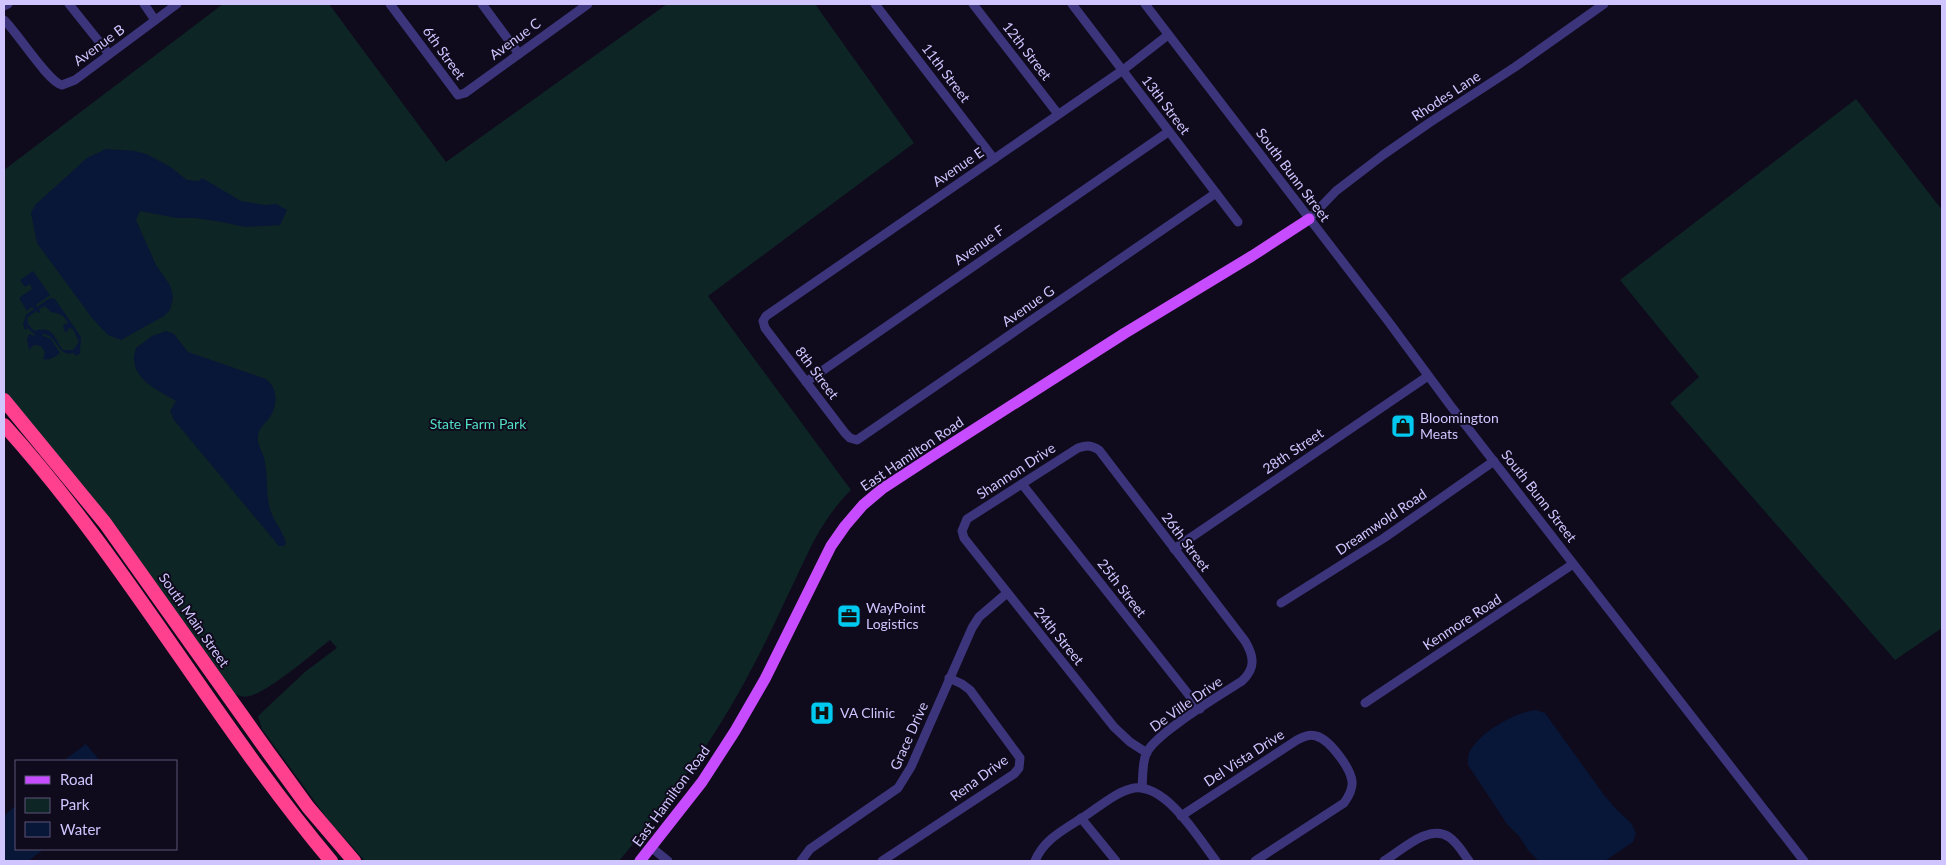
<svg xmlns="http://www.w3.org/2000/svg" width="1946" height="865" font-family="Lato,sans-serif">
  <rect width="100%" height="100%" fill="#0f0b1c"/>
  <g fill="#0e2525">
    <path d="M223 4H329L446 162 667 4H815L914 143 708 296 851 490C824 517 813 542 797 576 782 607 768 638 752 668 716 738 669 801 619 861H365L329 821 262 729 258 716 306 671 337 648 330 640C312 654 269 692 249 696 242 698 237 695 231 691L90 494 4 392V170Z"/>
    <path d="M1856 99 1942 210V628L1895 660 1670 403 1699 377 1620 280Z"/>
  </g>
  <g fill="#081637" fill-rule="evenodd">
    <path d="M106 149 135 151 146 154 169 166 187 180 199 181 202 178 241 201 264 205 276 204 287 210 280 225 245 227 222 222 195 218H177L140 211 136 220 156 265 170 285 173 297 170 310 164 316 121 340 108 335 92 318 37 243 31 213 35 205 87 158Z"/>
    <path d="M33 271 50 295 36 305 37 307 50 298 55 299 81 337 80 353 76 356 74 353C57 358 59 335 42 334L43 336 51 339 60 353C55 357 49 361 43 359L45 352 41 346 34 345 29 350 27 340 29 334 34 336 35 335 26 326 27 329 25 330 23 325 26 315 34 309 32 307 27 311 19 298 32 289 30 284 25 287 20 280ZM45 306 51 312C60 314 63 314 68 323L63 325 65 332H67L69 328 73 329 79 342 73 350H63C54 338 54 325 34 331L28 324 27 318 36 311 38 313 40 312 39 309Z"/>
    <path d="M166 331 174 334 188 352 266 379C278 388 278 405 270 417 266 423 259 427 258 436 257 444 262 451 264 458 268 473 266 500 271 512 275 523 283 531 286 543L284 546H279L174 420 170 411 176 401C156 389 126 377 136 348L152 336Z"/>
    <path d="M1536 710 1545 713 1604 795 1617 810 1632 824 1636 834 1633 842 1605 861H1539L1528 850 1519 836 1507 824 1468 765C1468 761 1468 756 1469 753 1478 733 1515 712 1536 710Z"/>
    <path d="M86 744 100 761H63Z"/>
    <path d="M16 805V849H44L28 861H4V816Z"/>
  </g>
  <g fill="none" stroke-linecap="round" stroke-linejoin="round">
    <g stroke="#3c357b" stroke-width="9">
      <path d="M69 4 109 54"/>
      <path d="M144 4 155 20"/>
      <path d="M390 4 458 95 465 93 588 4"/>
      <path d="M482 4 519 54"/>
      <path d="M875 4 994 159"/>
      <path d="M973 4 1058 114"/>
      <path d="M1072 4 1238 222"/>
      <path d="M1145 4 1388 321 1450 405 1804 861"/>
      <path d="M4 6 8 4"/>
      <path d="M4 20C18 33 48 82 62 85L75 80 177 4"/>
      <path d="M1168 35 1123 70 766 316 763 321 765 328 845 433 850 438 857 440 1216 193"/>
      <path d="M1309 219 1336 191 1383 155 1429 123 1515 67 1604 4"/>
      <path d="M806 382 1168 132"/>
      <path d="M1022 484 1200 709"/>
      <path d="M1174 549 1428 376"/>
      <path d="M1281 603 1384 538 1494 461"/>
      <path d="M1365 703 1573 564"/>
      <path d="M1142 788C1143 777 1142 764 1146 754 1154 734 1222 694 1242 681 1256 668 1254 656 1245 641L1099 450C1091 445 1087 445 1078 448L967 519 962 531 964 538 1114 727 1130 742 1147 753"/>
      <path d="M1181 816 1297 740C1303 737 1309 734 1316 736 1329 739 1350 767 1352 781 1353 789 1349 796 1344 803L1255 861"/>
      <path d="M1081 818 1116 861"/>
      <path d="M652 848 668 861"/>
      <path d="M801 861 810 849 898 788 911 767 972 628 979 617 1007 593"/>
      <path d="M882 861 1014 774 1019 768 1020 758 970 690 962 684 949 678"/>
      <path d="M1035 861C1044 839 1065 829 1085 816 1099 807 1117 791 1134 788 1167 784 1199 839 1216 861"/>
      <path d="M1384 861C1401 851 1429 823 1449 837 1458 843 1463 853 1469 861"/>
    </g>
    <path stroke="#c84cff" stroke-width="11" d="M640 861 702 782 735 731 765 679 831 546 845 526 863 505 882 489 934 455 1125 333 1252 256 1309 219"/>
    <g stroke="#ff408f" stroke-width="14">
      <path d="M4 400 105 523 268 752 308 807 354 861"/>
      <path d="M4 425C126 560 214 722 331 861"/>
    </g>
  </g>
  <defs>
    <g id="shop-square" transform="scale(1.25)"><rect x="-9" y="-9" width="18" height="18" rx="4" fill="#00c9f0" stroke="#0f0b1c"/><path d="M-5-2.5h2.3a2.7 3.5 0 0 1 5.4 0H5L5.5 6h-11ZM-1.5-2.5h3a1.5 2.3 0 0 0-3 0Z" fill="#111"/></g>
    <g id="office-square" transform="scale(1.25)"><rect x="-9" y="-9" width="18" height="18" rx="4" fill="#00c9f0" stroke="#0f0b1c"/><path d="M-6-3h4V-5.5h4V-3h4V5H-6ZM-1-4.5V-3h2v-1.5ZM-6 0V1H6V0Z" fill="#111"/></g>
    <g id="hospital-square" transform="scale(1.25)"><rect x="-9" y="-9" width="18" height="18" rx="4" fill="#00c9f0" stroke="#0f0b1c"/><path d="M-5-5h3v3.5h4V-5h3V5h-3V1.5h-4V5h-3Z" fill="#111"/></g>
  </defs>
  <g fill-rule="evenodd">
    <use href="#shop-square" x="1403" y="426"/>
    <use href="#office-square" x="849" y="616"/>
    <use href="#hospital-square" x="822" y="713"/>
  </g>
  <g text-anchor="middle" stroke-width="4" stroke-linejoin="round" paint-order="stroke">
    <g font-size="14" fill="#d0c5ff" stroke="#0f0b1c">
      <text transform="translate(515 39) rotate(-36)" y="5">Avenue C</text>
      <text transform="translate(99 45) rotate(-36)" y="5">Avenue B</text>
      <text transform="translate(1027 51) rotate(52)" y="5">12th Street</text>
      <text transform="translate(444 53) rotate(54)" y="5">6th Street</text>
      <text transform="translate(946 73) rotate(53)" y="5">11th Street</text>
      <text transform="translate(1446 96) rotate(-33)" y="5">Rhodes Lane</text>
      <text transform="translate(1166 105) rotate(53)" y="5">13th Street</text>
      <text transform="translate(958 167) rotate(-34)" y="5">Avenue E</text>
      <text transform="translate(1293 175) rotate(53)" y="5">South Bunn Street</text>
      <text transform="translate(979 245) rotate(-35)" y="5">Avenue F</text>
      <text transform="translate(1028 306) rotate(-35)" y="5">Avenue G</text>
      <text transform="translate(817 373) rotate(53)" y="5">8th Street</text>
      <text transform="translate(1293 451) rotate(-34)" y="5">28th Street</text>
      <text transform="translate(912 454) rotate(-34)" y="5">East Hamilton Road</text>
      <text transform="translate(1016 471) rotate(-33)" y="5">Shannon Drive</text>
      <text transform="translate(1539 496) rotate(52)" y="5">South Bunn Street</text>
      <text transform="translate(1381 522) rotate(-34)" y="5">Dreamwold Road</text>
      <text transform="translate(1186 542) rotate(53)" y="5">26th Street</text>
      <text transform="translate(1122 588) rotate(52)" y="5">25th Street</text>
      <text transform="translate(194 620) rotate(55)" y="5">South Main Street</text>
      <text transform="translate(1462 622) rotate(-33)" y="5">Kenmore Road</text>
      <text transform="translate(1059 636) rotate(51)" y="5">24th Street</text>
      <text transform="translate(1186 704) rotate(-35)" y="5">De Ville Drive</text>
      <text transform="translate(909 736) rotate(-66)" y="5">Grace Drive</text>
      <text transform="translate(1244 758) rotate(-33)" y="5">Del Vista Drive</text>
      <text transform="translate(979 778) rotate(-36)" y="5">Rena Drive</text>
      <text transform="translate(671 796) rotate(-54)" y="5">East Hamilton Road</text>
    </g>
    <g font-size="14" fill="#d0c5ff" stroke="#0f0b1c" text-anchor="start">
      <text x="1420" y="423">Bloomington<tspan x="1420" dy="16">Meats</tspan></text>
      <text x="866" y="613">WayPoint<tspan x="866" dy="16">Logistics</tspan></text>
      <text x="840" y="718">VA Clinic</text>
    </g>
    <g font-size="14" fill="#52dfc4" stroke="#0f0b1c">
      <text x="478" y="429">State Farm Park</text>
    </g>
  </g>
  <rect width="1946" height="865" fill="none" stroke="#d0c5ff" stroke-width="10"/>
  <rect x="15" y="760" width="162" height="90" fill="#0f0b1c" stroke="#5c5577"/>
  <rect x="25" y="776" width="25" height="8" fill="#c84cff" stroke="#5c5577"/>
  <text x="60" y="785" font-size="15" fill="#d0c5ff">Road</text>
  <rect x="25" y="798" width="25" height="15" fill="#0e2525" stroke="#5c5577"/>
  <text x="60" y="810" font-size="15" fill="#d0c5ff">Park</text>
  <rect x="25" y="822" width="25" height="15" fill="#081637" stroke="#5c5577"/>
  <text x="60" y="835" font-size="15" fill="#d0c5ff">Water</text>
</svg>
